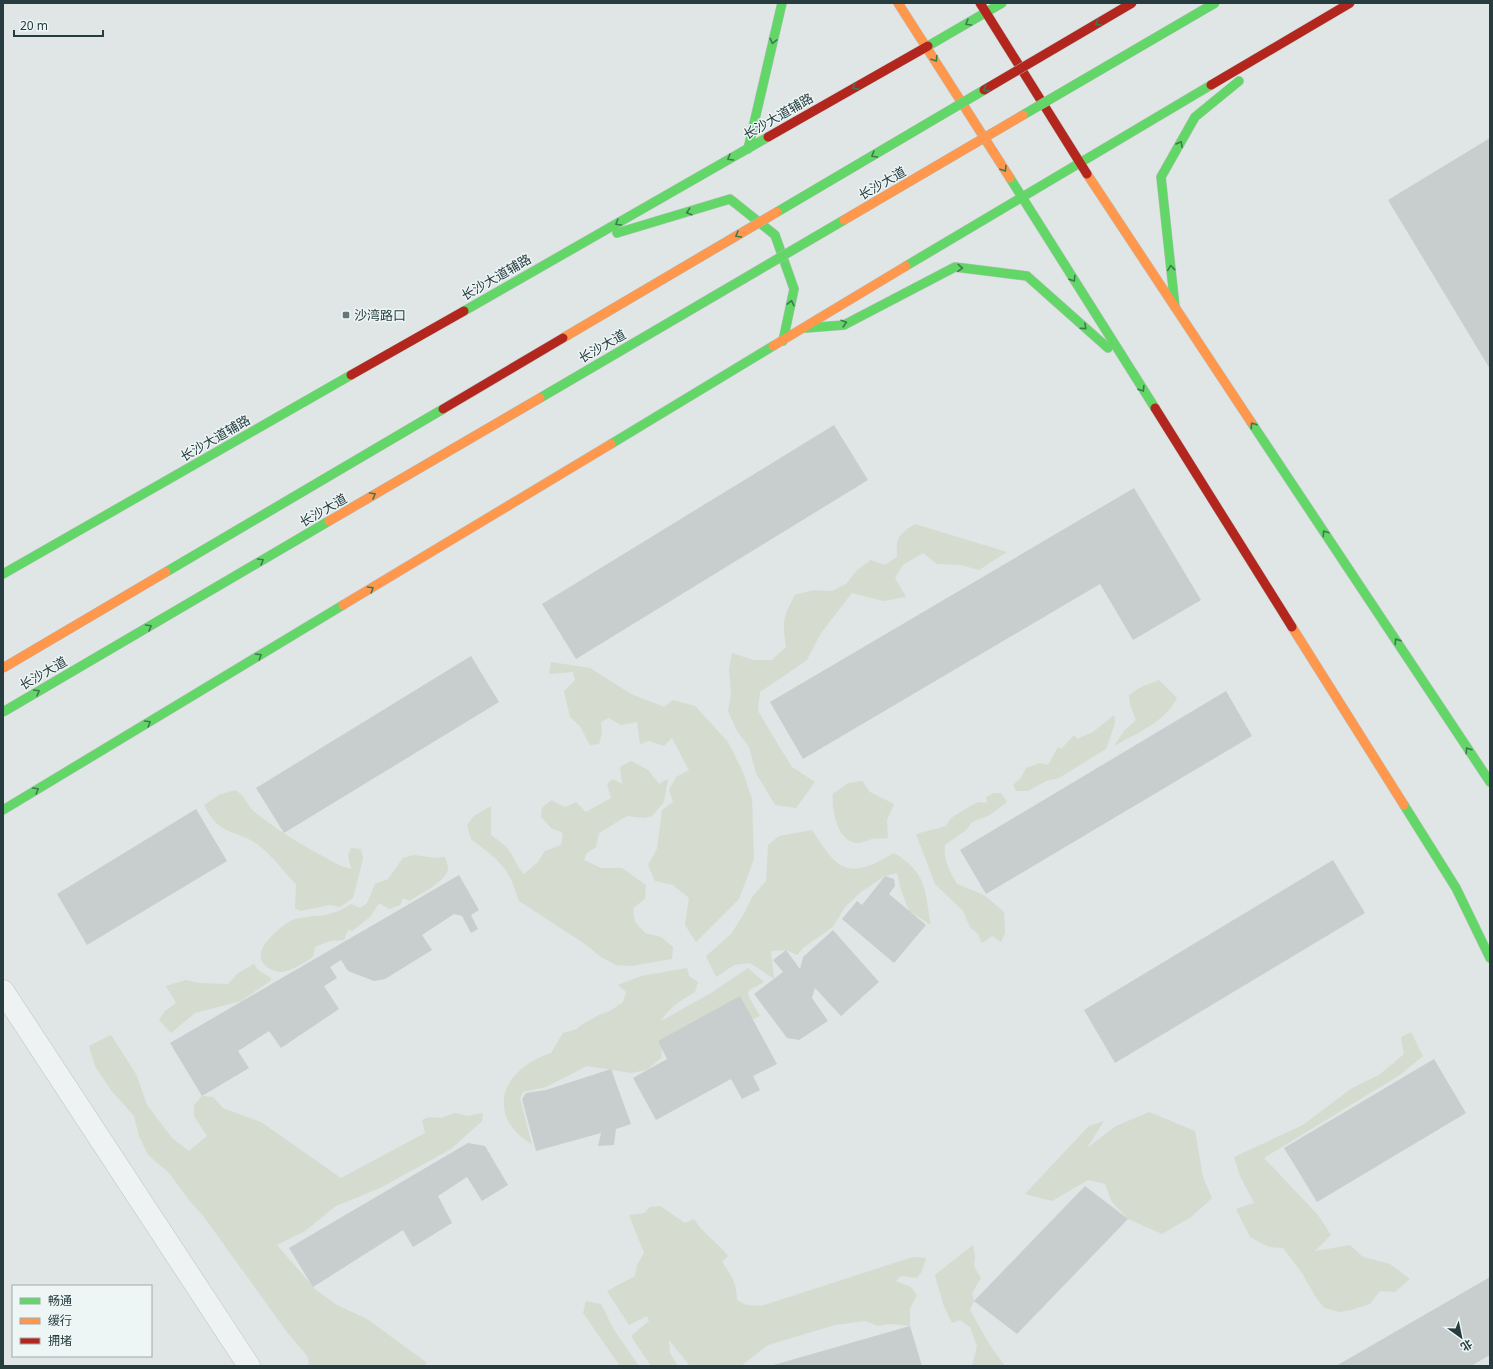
<svg xmlns="http://www.w3.org/2000/svg" width="1493" height="1369" font-family="'Noto Sans','Noto Sans SC',sans-serif">
  <rect width="100%" height="100%" fill="#e0e5e5"/>
  <g fill="#d6dbd0">
    <path d="M915 524 1007 552 979 570 960 565 937 564 923 553 903 565 895 578 906 597 883 601 852 593 821 633 807 660 760 692 758 711 782 751 792 767 815 782 796 808 775 805 756 773 749 747 737 731 728 711 731 693 729 669 732 653 753 660H772L786 647C782 621 783 617 795 595L813 590 832 591 846 584 857 570 871 560 885 565 897 557C896 537 898 535 915 524Z"/>
    <path d="M551 662 590 668 631 694 664 707 673 700 695 706 728 742 743 772 752 799 754 859 739 899 696 942 685 925 689 898 673 885 655 881 648 865 657 849 662 810 673 802 669 790 676 777 689 770 672 738 664 746 649 741 640 744 637 722 621 725 609 718 601 722 602 733 599 744 590 745 580 726 570 717 564 691 575 680 573 672 549 674Z"/>
    <path d="M1159 680 1177 698C1165 722 1137 733 1114 746L1124 731 1136 720 1130 705 1129 695 1141 687Z"/>
    <path d="M1114 715 1115 723 1106 749 1059 778 1046 781 1028 791H1016L1013 785 1021 778 1026 768 1040 763 1048 765 1058 747 1061 749 1074 735 1077 739 1093 732Z"/>
    <path d="M631 761 648 770 659 784 668 779 664 802 652 816 644 818 627 816 599 833 596 847 587 853 584 860 601 868H622L646 885 645 899 633 908 635 922 645 933 661 937 673 947 672 959 631 966 616 965 601 957 585 944 519 901 511 879 505 869 495 858 471 839 467 825 474 816 491 806V835C499 841 507 846 512 855 516 862 518 868 524 874L538 862 545 851 561 845 563 833 551 828 541 817 542 808 551 800 565 807 576 802 586 812 611 798 607 784 613 779 622 784 620 767Z"/>
    <path d="M862 781 870 792 894 804 887 820 888 838C883 839 877 838 872 839 868 840 864 842 860 843 838 845 831 810 833 794L848 783Z"/>
    <path d="M235 790C247 797 246 806 257 814 282 834 312 851 341 866L351 869 348 855 351 848 361 849 363 859 353 898 340 907 330 905 300 911 295 908 296 884C285 873 274 858 262 848 239 828 220 839 204 805L219 795Z"/>
    <path d="M994 793H1001L1007 802 990 815 972 822 966 830 945 845C943 859 950 872 957 884L984 895 1004 912 1005 933 1001 942 992 936 982 943 978 934 970 927 963 911 935 884 916 834 946 826 951 818 970 806 979 802 987 803 986 797Z"/>
    <path d="M812 830C839 872 848 880 894 853 928 874 924 889 931 925L909 911 901 890 897 873 885 876 861 892 845 907 833 927 803 948 797 955 786 950 771 951 774 979 750 963 734 965 716 977 706 956 731 934 745 912 752 897 766 881 768 845 779 836Z"/>
    <path d="M414 855 435 858 445 857C446 861 448 865 448 869 447 881 419 894 410 901L403 898 400 905 389 909 379 903 370 917 352 931 348 930 344 940 330 941 315 947 313 957C304 963 290 972 280 972 275 971 269 969 266 966 249 953 276 931 287 923 297 916 313 917 325 915 334 913 344 909 351 904L360 908 367 903 375 884 388 879 403 858Z"/>
    <path d="M254 964 258 970 271 978 270 981 241 1001 195 1013 171 1033 159 1020 165 1011 176 1003 166 986 186 980 199 983 228 984 238 973Z"/>
    <path d="M687 968 689 976 698 982 695 992C682 1000 669 1007 661 1021L711 993 748 968 764 982 748 991 749 997 760 1016 752 1020 662 1046 661 1058 647 1070 631 1073 587 1066 546 1087 523 1092 520 1098 532 1145C523 1138 513 1131 508 1121 493 1087 521 1063 551 1053L563 1033 577 1029 581 1025 599 1015 610 1011 623 1002 626 992 618 985 641 976Z"/>
    <path d="M1411 1032 1423 1056 1400 1075 1264 1158 1318 1215 1331 1235 1315 1251 1350 1245 1363 1257 1390 1264 1410 1279 1395 1292 1380 1291 1370 1304 1351 1310 1339 1312 1324 1308 1315 1296 1302 1273 1283 1248 1269 1247 1250 1237 1236 1209 1254 1203 1240 1176 1234 1157 1303 1125 1352 1088 1379 1075 1404 1054 1401 1037Z"/>
    <path d="M111 1035 136 1074 147 1105 172 1138 189 1151 207 1136 194 1116V1105L202 1096 213 1097 223 1108 261 1122 341 1178 425 1133 422 1120 429 1117 441 1118 455 1113 467 1116 483 1113 482 1121 451 1149 380 1188 336 1206 305 1231 277 1245 316 1290 337 1305 367 1319 427 1363 423 1366H309L308 1357 287 1332 204 1217 189 1200 169 1173 148 1155 139 1136 134 1116 111 1090 95 1066 89 1046Z"/>
    <path d="M1149 1112 1195 1131 1203 1177 1212 1198 1191 1217 1162 1234 1128 1219 1112 1202 1105 1184 1088 1180 1052 1201 1025 1194 1089 1126 1104 1121 1087 1148 1116 1126Z"/>
    <path d="M660 1206 685 1223 694 1219C703 1234 717 1242 728 1256L722 1262C731 1274 737 1284 737 1300L746 1305 761 1306 913 1257 926 1258 922 1271 917 1278 901 1276 896 1281 911 1287 917 1295 910 1309V1326L890 1324 878 1326 865 1321 835 1325 768 1345 741 1366H690L669 1340 670 1353 678 1366H651L631 1336 649 1321 647 1316 629 1325 607 1291 635 1276 637 1265 644 1253 629 1215 644 1213 650 1207Z"/>
    <path d="M973 1245 975 1256 974 1267 981 1278 972 1293 974 1301 970 1310 989 1344 1005 1366H972L977 1346 970 1327 960 1320 952 1323 943 1304 935 1275Z"/>
    <path d="M586 1301 601 1304 614 1330 639 1366H620L583 1313Z"/>
  </g>
  <g fill="#c8cdcd">
    <path d="M1490 138V369L1388 200Z"/>
    <path d="M834 425 868 480 576 659 542 604Z"/>
    <path d="M1134 488 1201 600 1133 640 1100 584 803 759 770 702Z"/>
    <path d="M471 656 499 702 284 833 256 788Z"/>
    <path d="M1226 691 1252 736 986 894 960 850Z"/>
    <path d="M196 809 227 861 87 945 57 894Z"/>
    <path d="M1333 860 1365 913 1115 1063 1084 1010Z"/>
    <path d="M459 875 479 910 471 915 478 929 471 933 462 916 454 914 422 935 432 950 385 979 374 981 348 971 341 960 330 967 337 978 324 986 339 1009 281 1048 269 1031 238 1051 249 1068 202 1096 170 1043Z"/>
    <path d="M885 876 894 879 895 886 889 894 926 925 894 963 842 919 857 901 862 905Z"/>
    <path d="M833 930 879 982 841 1016 815 988 812 998 828 1021 799 1040 787 1038 754 994 783 972 773 960 786 950 800 969 803 957Z"/>
    <path d="M740 996 777 1064 753 1076 760 1090 742 1099 731 1079 656 1120 633 1078 667 1059 658 1041Z"/>
    <path d="M1434 1059 1466 1113 1317 1202 1284 1148Z"/>
    <path d="M611 1069 631 1124 616 1129 614 1145 598 1146 601 1133 536 1151 522 1099 526 1093 546 1090Z"/>
    <path d="M468 1143 485 1146 508 1185 482 1201 467 1177 438 1196 452 1223 413 1247 403 1230 313 1287 289 1248Z"/>
    <path d="M1085 1186 1128 1219 1017 1334 974 1301Z"/>
    <path d="M1490 1277V1355L1471 1366H1336Z"/>
    <path d="M910 1326 922 1366H770Z"/>
  </g>
  <g fill="none" stroke-linecap="round" stroke-linejoin="round">
    <g stroke="#bec3c3" stroke-width="23">
      <path id="street" d="M3 991 249 1366"/>
    </g>
    <g stroke="#bec3c3" stroke-width="10">
      <g id="fast">
        <path d="M928 46 1002 3"/>
        <path d="M748 149 782 3"/>
        <path d="M1010 178 1155 408"/>
        <path d="M617 233 730 199 775 235 794 289 783 341"/>
        <path d="M906 266 1211 85"/>
        <path d="M1175 307 1161 177 1195 117 1239 81"/>
        <path d="M464 311 768 137"/>
        <path d="M806 328 844 325 955 267 1027 276 1108 348"/>
        <path d="M1251 422 1490 782"/>
        <path d="M611 444 773 346"/>
        <path d="M3 574 351 375"/>
        <path d="M1404 805 1456 888 1490 958"/>
        <path d="M3 810 343 605"/>
      </g>
    </g>
    <g stroke="#bec3c3" stroke-width="10">
      <g id="slow">
        <path d="M898 3 1010 178"/>
        <path d="M1087 174 1251 422"/>
        <path d="M773 346 906 266"/>
        <path d="M343 605 611 444"/>
        <path d="M1292 627 1404 805"/>
      </g>
    </g>
    <g stroke="#bec3c3" stroke-width="10">
      <g id="jam">
        <path d="M980 3 1087 174"/>
        <path d="M1211 85 1350 3"/>
        <path d="M768 137 928 46"/>
        <path d="M351 375 464 311"/>
        <path d="M1155 408 1292 627"/>
      </g>
    </g>
    <use href="#street" stroke="#eff2f2" stroke-width="22"/>
    <use href="#fast" stroke="#63d668" stroke-width="9"/>
    <use href="#slow" stroke="#ff974d" stroke-width="9"/>
    <use href="#jam" stroke="#b3261e" stroke-width="9"/>
    <g stroke="#b2baba" stroke-width="10" stroke-linecap="butt">
      <g id="fast-bridge">
        <path d="M1023 115 1215 3"/>
        <path d="M777 212 984 90"/>
        <path d="M540 398 844 220"/>
        <path d="M166 572 443 409"/>
        <path d="M3 712 329 521"/>
      </g>
    </g>
    <g stroke="#b2baba" stroke-width="10" stroke-linecap="butt">
      <g id="slow-bridge">
        <path d="M844 220 1023 115"/>
        <path d="M563 338 777 212"/>
        <path d="M329 521 540 398"/>
        <path d="M3 668 166 572"/>
      </g>
    </g>
    <g stroke="#b2baba" stroke-width="10" stroke-linecap="butt">
      <g id="jam-bridge">
        <path d="M984 90 1132 3"/>
        <path d="M443 409 563 338"/>
      </g>
    </g>
    <use href="#fast-bridge" stroke="#63d668" stroke-width="9"/>
    <use href="#slow-bridge" stroke="#ff974d" stroke-width="9"/>
    <use href="#jam-bridge" stroke="#b3261e" stroke-width="9"/>
  </g>
  <defs><path id="oneway-chevron" d="M-2-3.5L2.5 0L-2 3.5" fill="none" stroke-width="1.6" stroke-linecap="round" stroke-linejoin="round"/></defs>
  <g stroke="#3e7a4f">
    <use href="#oneway-chevron" transform="translate(968 23) rotate(150)"/>
    <use href="#oneway-chevron" transform="translate(1098 23) rotate(150)"/>
    <use href="#oneway-chevron" transform="translate(773 41) rotate(103)"/>
    <use href="#oneway-chevron" transform="translate(935 59) rotate(58)"/>
    <use href="#oneway-chevron" transform="translate(855 87) rotate(150)"/>
    <use href="#oneway-chevron" transform="translate(986 89) rotate(150)"/>
    <use href="#oneway-chevron" transform="translate(1180 144) rotate(-61)"/>
    <use href="#oneway-chevron" transform="translate(874 155) rotate(150)"/>
    <use href="#oneway-chevron" transform="translate(730 158) rotate(150)"/>
    <use href="#oneway-chevron" transform="translate(1004 169) rotate(58)"/>
    <use href="#oneway-chevron" transform="translate(689 212) rotate(163)"/>
    <use href="#oneway-chevron" transform="translate(618 223) rotate(150)"/>
    <use href="#oneway-chevron" transform="translate(738 235) rotate(150)"/>
    <use href="#oneway-chevron" transform="translate(960 268) rotate(3)"/>
    <use href="#oneway-chevron" transform="translate(1171 268) rotate(-96)"/>
    <use href="#oneway-chevron" transform="translate(1073 279) rotate(58)"/>
    <use href="#oneway-chevron" transform="translate(791 303) rotate(-78)"/>
    <use href="#oneway-chevron" transform="translate(844 323) rotate(-17)"/>
    <use href="#oneway-chevron" transform="translate(1084 327) rotate(42)"/>
    <use href="#oneway-chevron" transform="translate(1142 389) rotate(58)"/>
    <use href="#oneway-chevron" transform="translate(1253 425) rotate(-124)"/>
    <use href="#oneway-chevron" transform="translate(373 495) rotate(-30)"/>
    <use href="#oneway-chevron" transform="translate(1325 533) rotate(-124)"/>
    <use href="#oneway-chevron" transform="translate(261 561) rotate(-30)"/>
    <use href="#oneway-chevron" transform="translate(371 589) rotate(-31)"/>
    <use href="#oneway-chevron" transform="translate(149 627) rotate(-30)"/>
    <use href="#oneway-chevron" transform="translate(1397 641) rotate(-124)"/>
    <use href="#oneway-chevron" transform="translate(259 656) rotate(-31)"/>
    <use href="#oneway-chevron" transform="translate(37 692) rotate(-30)"/>
    <use href="#oneway-chevron" transform="translate(148 723) rotate(-31)"/>
    <use href="#oneway-chevron" transform="translate(1468 750) rotate(-124)"/>
    <use href="#oneway-chevron" transform="translate(36 790) rotate(-31)"/>
  </g>
  <rect fill="#677779" stroke="#edf5f5" stroke-width="1.5" x="342" y="311" width="8" height="8" rx="2"/>
  <g text-anchor="middle" stroke-width="3" stroke-linejoin="round" paint-order="stroke">
    <g font-size="13" fill="#263c3f" stroke="#edf5f5">
      <text transform="translate(778 116) rotate(-30)" y="5">长沙大道辅路</text>
      <text transform="translate(882 183) rotate(-30)" y="5">长沙大道</text>
      <text transform="translate(496 277) rotate(-30)" y="5">长沙大道辅路</text>
      <text transform="translate(602 346) rotate(-30)" y="5">长沙大道</text>
      <text transform="translate(215 438) rotate(-30)" y="5">长沙大道辅路</text>
      <text transform="translate(323 510) rotate(-30)" y="5">长沙大道</text>
      <text transform="translate(43 673) rotate(-30)" y="5">长沙大道</text>
    </g>
    <g font-size="13" fill="#263c3f" stroke="#edf5f5" text-anchor="start">
      <text x="354" y="320">沙湾路口</text>
    </g>
  </g>
  <rect width="1493" height="1369" fill="none" stroke="#263c3f" stroke-width="8"/>
  <rect x="12" y="1285" width="140" height="72" fill="#edf5f5" stroke="#9dabac"/>
  <rect x="20" y="1298" width="20" height="6" fill="#63d668" stroke="#9dabac"/>
  <text x="48" y="1305" font-size="12" fill="#263c3f">畅通</text>
  <rect x="20" y="1318" width="20" height="6" fill="#ff974d" stroke="#9dabac"/>
  <text x="48" y="1325" font-size="12" fill="#263c3f">缓行</text>
  <rect x="20" y="1338" width="20" height="6" fill="#b3261e" stroke="#9dabac"/>
  <text x="48" y="1345" font-size="12" fill="#263c3f">拥堵</text>
  <g transform="translate(1461 1337) rotate(147)" stroke="#edf5f5" stroke-width="3" paint-order="stroke">
  <path d="M0-3L7 15L0 10L-7 15Z" fill="#263c3f"/>
  <text y="-6" font-size="11" font-weight="bold" text-anchor="middle" fill="#263c3f">北</text>
  </g>
  <path d="M14 30v6h89v-6" fill="none" stroke="#263c3f" stroke-width="2"/>
  <text x="20" y="30" font-size="12" fill="#263c3f" stroke="#edf5f5" stroke-width="3" paint-order="stroke">20 m</text>
</svg>
